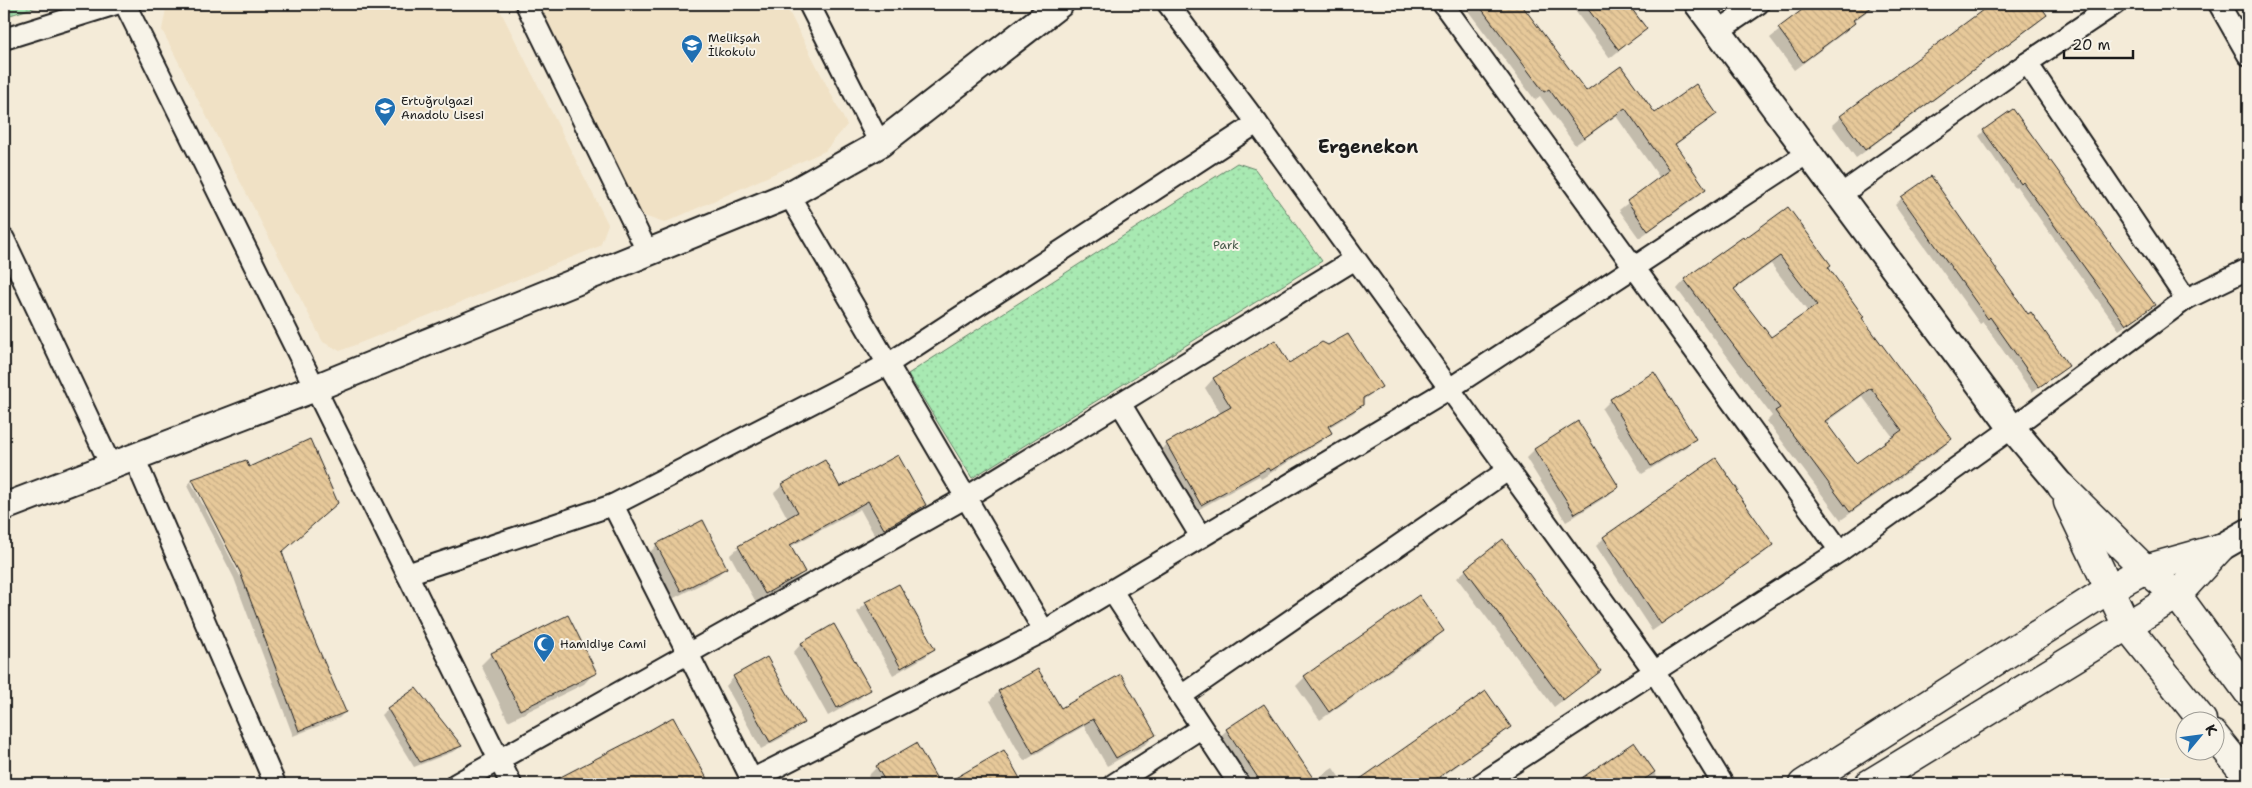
<svg xmlns="http://www.w3.org/2000/svg" width="2252" height="788" font-family="'Shantell Sans',sans-serif">
  <defs>
    <pattern id="park-dots" width="8" height="8" patternUnits="userSpaceOnUse" patternTransform="scale(1.25)"><rect width="8" height="8" fill="#a8e9b2"/><path d="M2 2h.1M6 6h.1" fill="none" stroke="#90c798" stroke-width="1.8" stroke-linecap="round"/></pattern>
    <pattern id="building-back-hatch" width="6" height="6" patternUnits="userSpaceOnUse" patternTransform="scale(1.25)"><rect width="6" height="6" fill="#e7c99a"/><path d="M-1 5l2 2M0 0l6 6M5-1l2 2" fill="none" stroke="#c6ac84"/></pattern>
  </defs>
  <rect width="100%" height="100%" fill="#f4ebd8"/>
  <filter id="ink" filterUnits="userSpaceOnUse"><feTurbulence type="fractalNoise" baseFrequency=".02" numOctaves="2"/><feDisplacementMap in="SourceGraphic" scale="10" xChannelSelector="R" yChannelSelector="G"/><feConvolveMatrix kernelMatrix="1 2 1 2 8 2 1 2 1" color-interpolation-filters="sRGB"/></filter>
  <g filter="url(#ink)">
    <g fill="#f0e1c5">
      <path d="M178 4H497L608 224 600 246 340 351 323 342 162 30 166 9Z"/>
      <path d="M539 4H785L847 125 825 151 664 223 641 215Z"/>
    </g>
    <g fill="url(#park-dots)" stroke="#628267">
      <path d="M4 4H45L4 17Z"/>
      <path d="M1237 163 1255 169 1322 261 972 478 908 374Z"/>
    </g>
    <g fill="#0003" fill-rule="evenodd">
      <path d="M1463 4H1519L1586 92 1654 115 1716 114 1674 146 1705 189 1696 198 1639 238 1619 210 1660 178 1616 116 1575 145 1540 96 1535 100Z"/>
      <path d="M1570 4H1627L1645 29 1610 58Z"/>
      <path d="M1812 4H1877L1853 22 1854 23 1845 32 1794 70 1770 38Z"/>
      <path d="M1993 4H2037L2045 15 2037 23 1856 158 1832 125 1841 117Z"/>
      <path d="M1984 131 2116 254 2117 253 2153 305 2148 310 2119 330 2017 187 2015 188 1979 136Z"/>
      <path d="M1902 198 2028 316 2067 366 2060 373 2032 392 1983 322 1980 324 1895 205Z"/>
      <path d="M1744 241 1827 268 1861 318 1951 439 1942 448 1841 520 1767 421 1772 416 1677 289 1685 280ZM1771 264 1808 312 1771 339 1734 290ZM1862 396 1893 437 1856 464 1825 423Z"/>
      <path d="M1275 342 1289 365 1380 387 1362 401V404L1353 413 1328 428 1331 433 1322 441 1261 479 1259 476 1192 513 1159 453 1167 444 1221 414 1205 388 1213 379Z"/>
      <path d="M1654 374 1694 438 1686 447 1642 474 1602 409 1611 400Z"/>
      <path d="M1577 423 1617 486 1609 495 1566 522 1526 458 1534 450Z"/>
      <path d="M245 462 307 625 345 712 339 718 293 736 234 578 187 486 192 480ZM191 482H194L244 577 241 578Z"/>
      <path d="M783 485 839 489 925 505 916 514 875 536 860 509 790 547 803 572 795 580 756 602 730 555 739 547 788 519 774 493Z"/>
      <path d="M1604 538 1772 545 1764 553 1652 631 1596 546Z"/>
      <path d="M657 545 726 567 717 576 672 599 649 553Z"/>
      <path d="M1466 570 1600 671 1554 707 1457 578Z"/>
      <path d="M1419 597 1442 631 1434 640 1320 720 1296 686 1305 677Z"/>
      <path d="M866 604 934 649 925 657 893 675 857 612Z"/>
      <path d="M834 626 869 689 860 698 828 716 793 653 801 644Z"/>
      <path d="M492 654 595 672 584 684 508 721 481 665Z"/>
      <path d="M1037 670 1060 710 1155 735 1146 744 1107 766 1084 726 1024 761 990 701 998 692Z"/>
      <path d="M734 677 802 722 794 731 761 749 726 686Z"/>
      <path d="M1485 692 1509 727 1501 735 1431 784H1355Z"/>
      <path d="M388 709 461 746 455 751 414 767 382 715Z"/>
      <path d="M672 719 709 784H646L645 782 641 784H551Z"/>
      <path d="M1227 730 1313 781 1333 768 1344 784H1248L1218 738Z"/>
      <path d="M1634 744 1662 784H1574Z"/>
      <path d="M916 745 939 784H873L868 776 877 767Z"/>
      <path d="M1004 752 1022 784H947Z"/>
    </g>
    <g fill="url(#building-back-hatch)" stroke="#1c1c1c" fill-rule="evenodd">
      <path d="M1478 4H1521L1586 91 1621 66 1655 113 1696 84 1717 114 1675 144 1706 189 1648 231 1627 201 1669 170 1625 108 1584 138 1549 89 1544 92Z"/>
      <path d="M1584 4H1628L1647 29 1619 50Z"/>
      <path d="M1810 4H1876L1853 20 1855 23 1803 62 1778 28Z"/>
      <path d="M1991 4H2039L2047 15 1865 150 1840 116Z"/>
      <path d="M2013 109 2155 305 2126 325 2023 182 2021 184 1983 130Z"/>
      <path d="M1931 176 2028 314 2031 312 2069 366 2039 387 1990 317 1988 319 1901 197Z"/>
      <path d="M1788 207 1831 265 1828 267 1864 317 1862 318 1952 439 1850 512 1775 411 1780 408 1684 279 1743 237 1744 239ZM1780 256 1817 305 1771 337 1734 289ZM1871 388 1902 430 1856 463 1825 421Z"/>
      <path d="M1348 334 1382 387 1363 398V405L1328 426 1332 433 1270 471 1268 468 1201 505 1166 443 1231 407 1213 378 1275 340 1289 363 1322 342 1328 345Z"/>
      <path d="M1654 372 1696 439 1651 466 1610 399Z"/>
      <path d="M1578 421 1619 487 1575 514 1534 449Z"/>
      <path d="M310 439 338 503 282 552 308 625 346 712 299 731 240 572 192 479 246 460 249 467Z"/>
      <path d="M898 455 926 505 884 529 868 501 790 545 805 572 765 594 738 546 798 512 782 484 825 460 840 487Z"/>
      <path d="M1716 458 1738 490 1736 491 1774 545 1661 624 1603 537Z"/>
      <path d="M703 520 727 568 681 591 656 544Z"/>
      <path d="M1503 539 1601 671 1563 700 1465 569Z"/>
      <path d="M899 584 935 649 901 668 865 602Z"/>
      <path d="M1419 595 1444 631 1329 712 1304 676Z"/>
      <path d="M568 615 597 673 520 710 491 653Z"/>
      <path d="M834 624 871 690 837 708 801 643Z"/>
      <path d="M767 657 804 723 770 742 733 676Z"/>
      <path d="M1038 669 1061 708 1121 674 1156 735 1116 758 1093 719 1033 753 998 691Z"/>
      <path d="M416 688 462 746 420 762 387 708Z"/>
      <path d="M1486 691 1511 727 1429 784H1353Z"/>
      <path d="M1264 704 1317 784H1262L1226 729Z"/>
      <path d="M673 717 710 784H547L634 739Z"/>
      <path d="M1634 742 1655 772 1638 784H1573Z"/>
      <path d="M916 743 940 784H887L876 766Z"/>
      <path d="M1004 750 1023 784H945Z"/>
    </g>
    <g fill="none" stroke-linecap="round" stroke-linejoin="round">
      <g stroke="#1c1c1c" stroke-width="24">
        <g id="minor">
          <path d="M125 4 511 784"/>
          <path d="M526 4 648 253"/>
          <path d="M809 4 880 144"/>
          <path d="M1168 4 1257 123 1654 671 1723 784"/>
          <path d="M1443 4 1840 551"/>
          <path d="M2219 4 2248 55"/>
          <path d="M1718 31 1758 4"/>
          <path d="M4 39 116 4"/>
          <path d="M2027 63 2186 299"/>
          <path d="M789 195 1044 631"/>
          <path d="M1840 195 2027 63 2115 4"/>
          <path d="M4 239 111 466"/>
          <path d="M1120 403 1201 537"/>
          <path d="M134 457 275 784"/>
          <path d="M613 505 754 784"/>
          <path d="M407 574 613 505 888 364 1257 123"/>
          <path d="M1112 591 1239 784"/>
          <path d="M1181 696 1508 470"/>
          <path d="M751 780 1044 631 1449 389 1808 153"/>
          <path d="M456 784 965 498 1354 260"/>
          <path d="M1114 784 1201 728"/>
          <path d="M1481 784 1840 551 2012 428 2186 299 2248 269"/>
        </g>
      </g>
      <g stroke="#1c1c1c" stroke-width="30">
        <g id="tertiary">
          <path d="M1698 4 2012 428 2062 487"/>
          <path d="M4 507 315 388 789 195 880 144 1060 4"/>
          <path d="M2220 548 2248 532"/>
        </g>
      </g>
      <g stroke="#1c1c1c" stroke-width="31">
        <g id="secondary">
          <path d="M2062 487 2145 569 2177 595 2248 692"/>
          <path d="M2068 502 2127 626 2202 720"/>
          <path d="M2214 735 2248 777"/>
          <path d="M1803 784 2109 589 2145 569 2220 548"/>
          <path d="M1869 784 2177 595 2220 548"/>
        </g>
      </g>
      <use href="#minor" stroke="#f7f3e8" stroke-width="20"/>
      <use href="#tertiary" stroke="#f7f3e8" stroke-width="26"/>
      <use href="#secondary" stroke="#f7f3e8" stroke-width="28"/>
    </g>
  </g>
  <defs>
    <g id="school-pin" transform="scale(1.125)"><path d="M0 17L-7.5 6A9.5 9.5 0 1 1 7.5 6Z" fill="#1f6fb2" stroke="#f7f3e8"/><path d="M0-5L7-2L0 1L-7-2ZM-4 1L0 2.5L4 1V4Q0 6-4 4Z" fill="#fff"/></g>
    <g id="mosque-pin" transform="scale(1.125)"><path d="M0 17L-7.5 6A9.5 9.5 0 1 1 7.5 6Z" fill="#1f6fb2" stroke="#f7f3e8"/><path d="M3.5-4.9A6 6 0 1 0 3.5 4.9A5 5 0 1 1 3.5-4.9Z" fill="#fff"/></g>
  </defs>
  <g fill-rule="evenodd">
    <use href="#school-pin" x="692" y="45"/>
    <use href="#school-pin" x="385" y="108"/>
    <use href="#mosque-pin" x="544" y="644"/>
  </g>
  <g text-anchor="middle" stroke-width="4" stroke-linejoin="round" paint-order="stroke">
    <g font-size="12" fill="#1c1c1c" stroke="#f7f3e8" text-anchor="start">
      <text x="708" y="42">Melikşah<tspan x="708" dy="14">İlkokulu</tspan></text>
      <text x="401" y="105">Ertuğrulgazi<tspan x="401" dy="14">Anadolu Lisesi</tspan></text>
      <text x="560" y="648">Hamidiye Cami</text>
    </g>
    <g font-size="12" fill="#465a49" stroke="#f7f3e8">
      <text x="1226" y="249">Park</text>
    </g>
    <g font-size="18" font-weight="bold" fill="#1c1c1c" stroke="#f7f3e8">
      <text x="1368" y="153">Ergenekon</text>
    </g>
  </g>
  <rect width="2252" height="788" fill="none" stroke="#f7f3e8" stroke-width="20"/>
  <rect x="10" y="10" width="2232" height="768" fill="none" stroke="#1c1c1c" stroke-width="2" filter="url(#ink)"/>
  <g transform="translate(2200 736) rotate(61)"><circle r="24" fill="#f7f3e8" stroke="#9f9d96"/>
  <path d="M0-4L9 19L0 12L-9 19Z" fill="#1f6fb2"/>
  <text y="-8" font-size="14" font-weight="bold" text-anchor="middle" fill="#1c1c1c">K</text>
  </g>
  <path d="M2064 50v8h69v-8" fill="none" stroke="#1c1c1c" stroke-width="2.5"/>
  <text x="2072" y="50" font-size="15" fill="#1c1c1c" stroke="#f7f3e8" stroke-width="4" paint-order="stroke">20 m</text>
</svg>
